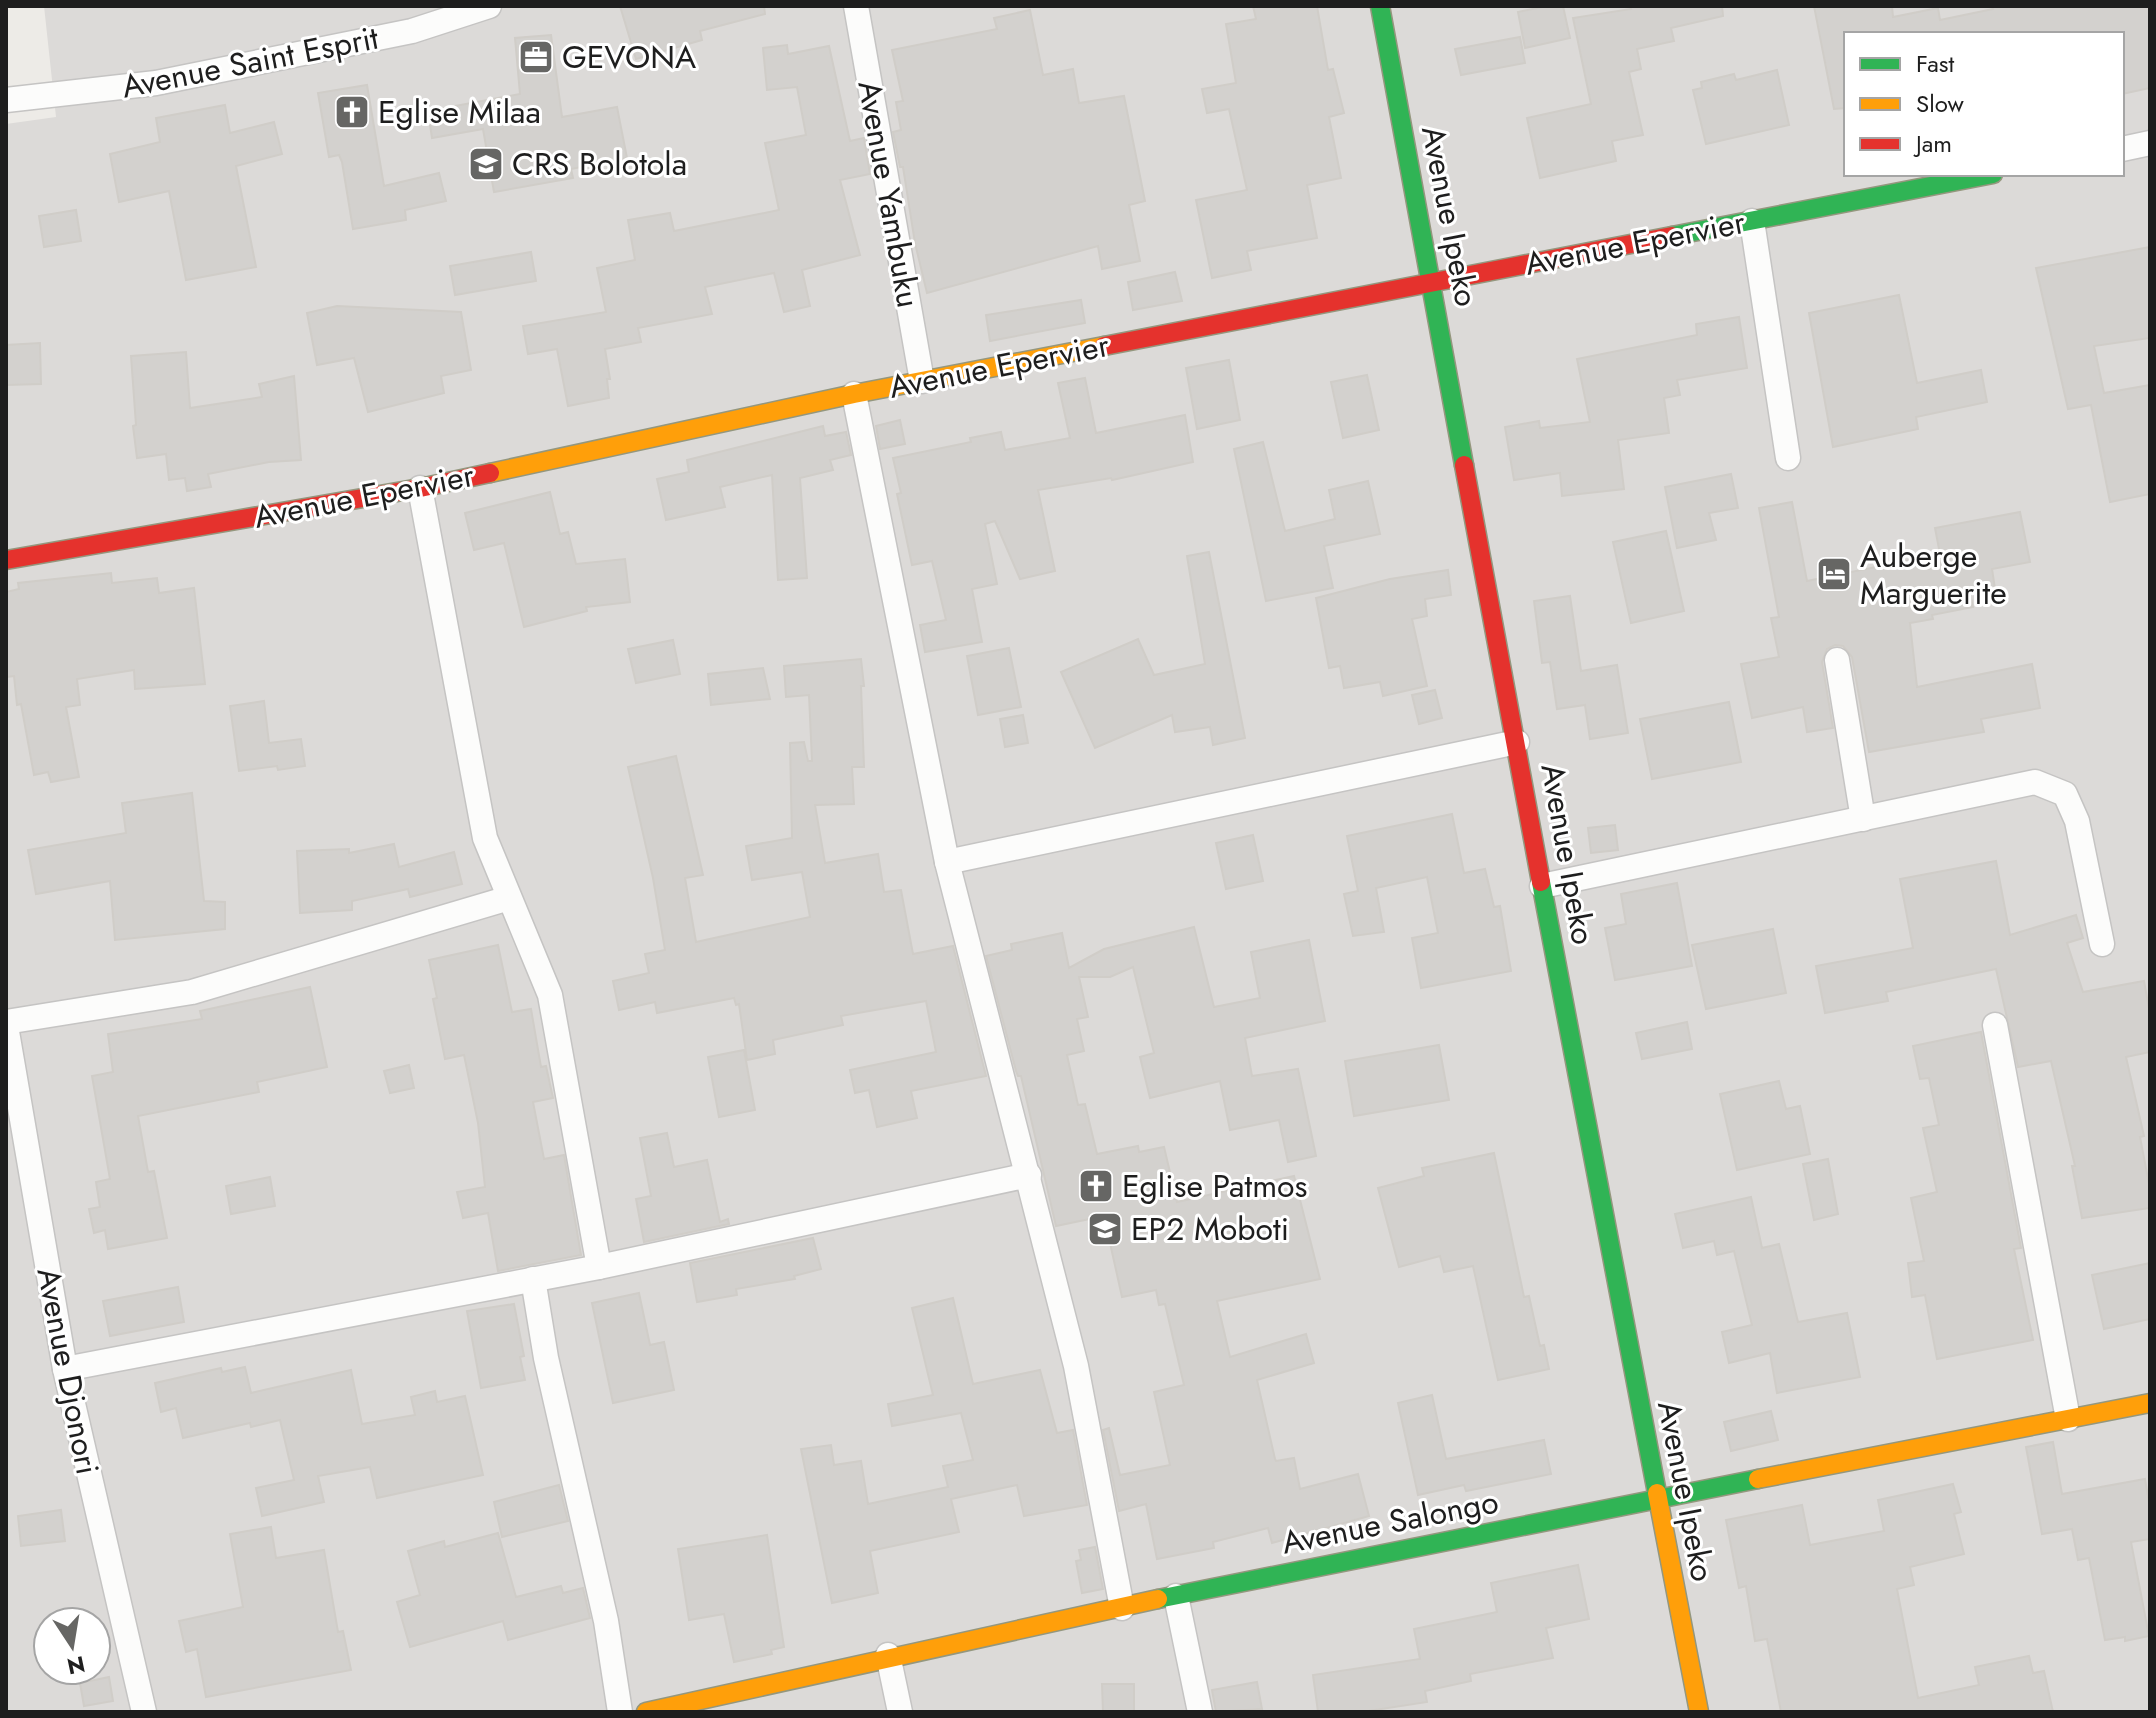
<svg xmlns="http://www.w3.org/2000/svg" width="2156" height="1718" font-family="Jost,sans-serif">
  <rect width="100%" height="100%" fill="#edebe7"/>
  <path fill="#dcdad8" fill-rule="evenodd" d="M44 6H2150V1712H6V124L56 117ZM1846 34H2122V174H1846ZM48 1622H96V1670H48Z"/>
  <g fill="#d3d1ce" stroke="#d0cdc8" stroke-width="2">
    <path d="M620 6H764L765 14 700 31 702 40 636 59Z"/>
    <path d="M1253 6H1317L1328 70 1333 69 1344 113 1329 117 1341 178 1307 185 1317 238 1247 251 1251 270 1212 278 1196 200 1247 190 1229 109 1207 113 1202 89 1236 83 1226 24 1256 19Z"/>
    <path d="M1547 6H1563L1570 38 1525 48 1518 12Z"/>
    <path d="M1630 6H1722L1723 16 1671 28 1674 41 1637 49 1641 69 1629 72 1643 135 1612 141 1616 161 1540 178 1527 118 1591 104 1573 18 1631 9Z"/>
    <path d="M1814 6H1892L1893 17 1938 8 1940 20 1993 9 1992 6H2150V88L2122 94V34H1846V108L1834 109Z"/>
    <path d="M1030 10 1043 75 1073 69 1079 103 1124 96 1145 201 1129 205 1140 261 1102 269 1098 246 927 293 915 243 903 167H900L893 132 901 130 896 102 903 101 892 50 997 29 994 18Z"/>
    <path d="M551 35 562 117 617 107 627 158 571 169 573 178 494 192 483 129 432 138 428 111 520 94 515 38Z"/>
    <path d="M1520 37 1525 63 1461 75 1455 49Z"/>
    <path d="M787 45 788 54 829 46 850 141 864 138 870 174 840 180 860 255 802 270 810 306 784 312 774 273 705 287 712 314 638 328 641 342 605 349 610 379H607L609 398 568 406 557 349 528 354 523 326 606 312 597 268 635 260 628 220 670 213 674 231 779 210 765 143 806 135 797 87 767 90 763 48Z"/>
    <path d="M1777 70 1789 125 1706 144 1693 90 1702 88 1701 82 1734 74 1736 80Z"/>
    <path d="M367 85 384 186 439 173 446 201 405 210 406 220 353 229 342 162 339 155 329 157 318 93Z"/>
    <path d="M225 105 230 133 274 122 282 154 236 166 256 267 186 280 169 191 119 202 110 154 160 142 156 118Z"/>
    <path d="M76 210 81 241 44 247 39 216Z"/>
    <path d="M2150 247V338L2094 346 2104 393 2150 385V494L2110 502 2091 405 2068 409 2036 268Z"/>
    <path d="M531 252 536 281 455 295 450 266Z"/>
    <path d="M1175 272 1182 301 1133 310 1128 282Z"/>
    <path d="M1899 295 1917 383 1981 370 1987 402 1916 417 1918 429 1833 447 1809 313Z"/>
    <path d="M1081 300 1085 323 990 341 986 315Z"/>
    <path d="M337 306 461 312 471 370 441 376 444 393 368 412 354 358 317 365 307 313Z"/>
    <path d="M1739 317 1747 368 1677 380 1680 395 1664 398 1669 433 1618 440 1624 489 1562 496 1560 473 1514 480 1505 427 1539 421 1540 428 1590 422 1577 359 1697 335 1696 324Z"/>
    <path d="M40 343 41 384 6 385V345Z"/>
    <path d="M186 352 190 408 262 397 259 384 294 376 301 460 269 462 208 474 211 487 187 491 185 478 169 480 166 454 137 458 133 426 136 425 131 356Z"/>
    <path d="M1229 360 1240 420 1197 429 1186 368Z"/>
    <path d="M1367 375 1379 430 1343 438 1331 382Z"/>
    <path d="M1085 378 1096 433 1185 415 1193 462 1112 480 1111 478 1038 490 1055 571 1020 579 995 521 985 524 997 584 972 589 982 642 925 652 920 625 946 620 932 561 912 565 897 494 901 493 893 458 971 442 970 438 1001 432 1005 450 1070 438 1058 383Z"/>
    <path d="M900 420 905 444 880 449 876 426Z"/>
    <path d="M823 426 825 436 846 432 851 455 830 460 833 470 800 478 807 578 778 580 772 475 720 487 725 507 666 520 657 479 689 472 687 460Z"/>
    <path d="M1263 442 1285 531 1335 519 1329 490 1368 481 1380 534 1324 546 1333 588 1266 601 1234 449Z"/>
    <path d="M1731 474 1738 508 1709 513 1716 540 1677 548 1665 487Z"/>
    <path d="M550 492 560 534 568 532 576 564 625 559 630 602 586 607 587 611 524 627 504 543 474 550 465 513Z"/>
    <path d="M1792 502 1807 581 1940 554 1935 528 2020 512 2030 562 1992 569 1995 589 1970 593 1973 607 1932 615 1933 619 1910 623 1917 687 2032 664 2040 708 1981 719 1984 732 1869 752 1852 657 1843 646 1835 645 1827 649 1822 662 1833 728 1807 732 1803 707 1752 718 1741 664 1779 657 1771 618 1779 617 1759 508Z"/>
    <path d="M1666 531 1684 611 1631 623 1613 542Z"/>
    <path d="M1209 552 1245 738 1213 745 1210 727 1175 732 1172 715 1095 748 1061 672 1138 639 1154 675 1205 664 1187 556Z"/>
    <path d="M1448 570 1451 595 1425 599 1427 616 1412 619 1427 686 1383 696 1380 682 1344 688 1340 666 1329 668 1316 598 1390 579Z"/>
    <path d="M111 573 112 583 157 578 159 593 194 588 205 684 135 689 134 670 77 679 80 705 66 707 79 777 51 782 48 772 34 775 21 704 17 705 14 676 6 677V592L19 589 18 583Z"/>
    <path d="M1570 596 1581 671 1617 665 1628 733 1590 739 1585 705 1557 709 1550 662 1542 663 1534 601Z"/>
    <path d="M673 640 680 674 636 683 628 649Z"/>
    <path d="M1009 648 1021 707 978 715 967 656Z"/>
    <path d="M861 659 864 686H861L864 767H852L854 804 815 805 825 863 878 854 884 892 901 890 913 954 953 946 986 1076 911 1091 917 1118 877 1127 869 1090 855 1093 850 1070 936 1052 926 1001 841 1016 843 1025 773 1040 775 1054 747 1060 739 1004 736 1005 734 998 657 1013 655 1002 619 1010 613 981 649 973 645 954 665 950 653 878 628 767 676 756 703 875 685 878 696 942 810 917 802 872 752 880 746 846 792 838 790 743 804 742 808 761H812L809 695 786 697 784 666Z"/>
    <path d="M763 668 770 699 711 705 708 674Z"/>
    <path d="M1435 690 1442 718 1419 724 1412 695Z"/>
    <path d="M264 701 269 743 301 739 305 766 278 770 277 766 239 771 230 706Z"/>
    <path d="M1729 702 1741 762 1652 779 1640 719Z"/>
    <path d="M1023 715 1028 743 1005 747 1000 719Z"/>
    <path d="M192 793 204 901 225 902V929L115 940 110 881 36 894 28 850 126 833 122 803Z"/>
    <path d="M1452 814 1464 873 1485 869 1494 907 1500 906 1511 971 1421 988 1412 938 1438 933 1427 877 1376 888 1384 932 1353 936 1344 894 1358 891 1347 836Z"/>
    <path d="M1615 825 1618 850 1591 853 1588 828Z"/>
    <path d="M1253 835 1263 881 1226 889 1216 843Z"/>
    <path d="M394 844 399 867 454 852 462 884 410 897 408 889 352 901V910L300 913 297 851 349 849V853Z"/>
    <path d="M1996 861 2010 935 2076 915 2083 938 2067 943 2083 992 2144 981 2150 1014V1052L2126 1057 2144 1136 2140 1137 2150 1189V1208L2082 1218 2072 1166H2075L2051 1061 2018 1067 1996 969 1886 992 1888 1001 1825 1013 1816 966 1913 948 1900 879Z"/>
    <path d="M1677 883 1692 966 1615 980 1605 928 1626 924 1621 894Z"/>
    <path d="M1194 927 1214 1007 1260 998 1251 952 1309 940 1325 1021 1245 1038 1252 1076 1298 1069 1316 1156 1288 1162 1279 1120 1230 1130 1220 1081 1150 1098 1140 1057 1154 1053 1133 967 1110 977H1079L1088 1017 1077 1019 1084 1051 1067 1055 1078 1105 1085 1104 1097 1154 1138 1146 1139 1152 1164 1147 1177 1202 1294 1176 1320 1279 1217 1301 1230 1357 1306 1334 1314 1363 1257 1380 1275 1459 1276 1461 1294 1458 1300 1489 1358 1474 1369 1516 1272 1543 1268 1528 1213 1542 1214 1548 1157 1559 1146 1504 1119 1511 1103 1430 1109 1428 1120 1475 1170 1465 1154 1392 1184 1385 1165 1304 1159 1305 1156 1290 1122 1297 1104 1216 1056 1226 1021 1076H1018L1016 1071 986 956 1012 950 1011 944 1062 933 1069 968 1104 949Z"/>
    <path d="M1773 929 1786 993 1706 1009 1692 945Z"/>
    <path d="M498 945 512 1012 531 1009 541 1067 546 1066 553 1098 533 1102 544 1159 564 1155 581 1255 498 1271 488 1213 463 1218 457 1192 485 1187 478 1123 464 1055 445 1059 433 999 437 998 429 960Z"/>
    <path d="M310 987 327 1067 257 1082 259 1092 138 1116 148 1172 154 1171 167 1238 108 1249 105 1230 94 1233 89 1209 100 1207 96 1182 110 1179 92 1076 113 1072 108 1034 202 1019 200 1011Z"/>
    <path d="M1687 1022 1692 1049 1642 1059 1636 1033Z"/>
    <path d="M1981 1032 2021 1248 2014 1249 2033 1340 1937 1359 1925 1295 1912 1297 1908 1263 1924 1261 1911 1198 1937 1192 1923 1128 1939 1125 1929 1078 1920 1079 1913 1046Z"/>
    <path d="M1439 1045 1449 1100 1354 1116 1345 1061Z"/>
    <path d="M744 1050 755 1110 719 1117 708 1057Z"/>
    <path d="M409 1065 414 1088 390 1093 384 1071Z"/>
    <path d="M1779 1081 1786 1109 1800 1106 1810 1154 1737 1170 1720 1094Z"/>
    <path d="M667 1133 674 1167 707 1160 720 1222 728 1219 729 1224 644 1242 636 1199 651 1196 640 1138Z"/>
    <path d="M1494 1153 1524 1297 1529 1296 1540 1346 1544 1345 1549 1369 1498 1380 1473 1266 1444 1272 1440 1256 1399 1267 1378 1188 1424 1176 1422 1168Z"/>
    <path d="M1828 1159 1838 1214 1814 1220 1803 1164Z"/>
    <path d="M270 1177 275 1206 231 1214 226 1186Z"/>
    <path d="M1751 1197 1762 1248 1779 1244 1798 1322 1847 1313 1860 1377 1777 1393 1770 1353 1729 1363 1722 1332 1752 1325 1734 1251 1717 1255 1714 1241 1683 1248 1675 1214Z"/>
    <path d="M813 1238 821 1269 794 1276 795 1279 736 1289 737 1295 697 1302 690 1263Z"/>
    <path d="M2150 1263V1319L2104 1329 2092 1275Z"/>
    <path d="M178 1287 184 1322 110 1336 103 1301Z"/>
    <path d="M639 1293 650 1345 664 1342 674 1390 613 1403 592 1303Z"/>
    <path d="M953 1298 973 1384 1040 1370 1057 1433 1073 1430 1087 1505 1024 1516 1017 1485 951 1499 959 1532 870 1551 878 1593 832 1603 801 1449 831 1445 834 1465 861 1461 868 1504 948 1487 943 1466 973 1460 961 1413 892 1426 888 1404 933 1395 912 1308Z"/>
    <path d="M514 1304 524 1356 520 1357 525 1380 481 1388 467 1311Z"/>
    <path d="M245 1367 251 1393 351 1370 362 1424 415 1415 411 1397 435 1391 437 1402 465 1396 483 1475 377 1498 370 1467 318 1476 324 1502 262 1516 256 1488 294 1480 280 1420 251 1427 250 1423 183 1438 176 1408 161 1412 155 1383 221 1368 222 1372Z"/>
    <path d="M1432 1395 1446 1459 1544 1440 1551 1474 1466 1491 1464 1485 1418 1495 1398 1403Z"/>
    <path d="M1771 1411 1778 1440 1731 1451 1724 1422Z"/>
    <path d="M2053 1442 2062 1494 2145 1479 2150 1508V1539L2131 1542 2149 1636 2125 1641V1637L2105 1640 2089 1558 2078 1560 2072 1529 2042 1534 2026 1447Z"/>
    <path d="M1953 1484 1961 1512 1954 1514 1964 1554 1910 1567 1914 1585 1897 1589 1918 1698 1979 1685 1975 1667 2029 1656 2033 1673 2044 1671 2053 1712H1781L1767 1639 1755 1641 1746 1586 1739 1588 1726 1520 1802 1505 1810 1545 1884 1531 1878 1500Z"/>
    <path d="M559 1485 568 1521 502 1537 494 1502Z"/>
    <path d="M61 1510 65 1541 21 1546 18 1516Z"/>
    <path d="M271 1527 276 1558 324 1550 338 1632 343 1631 351 1670 206 1697 197 1649 186 1652 179 1621 243 1607 230 1534Z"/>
    <path d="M498 1533 516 1597 561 1586 563 1593 583 1588 590 1618 508 1640 503 1621 410 1647 397 1602 420 1595 408 1551 444 1541 445 1547Z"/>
    <path d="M767 1535 784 1647 771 1650 772 1654 734 1662 724 1614 689 1620 678 1549Z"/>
    <path d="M1095 1547 1103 1589 1082 1593 1076 1561 1081 1560 1079 1550Z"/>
    <path d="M1578 1565 1589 1619 1546 1628 1553 1658 1470 1674 1471 1681 1425 1691 1427 1702 1362 1712H1318L1313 1675 1420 1659 1414 1629 1497 1612 1491 1583Z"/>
    <path d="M109 1677 113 1701 84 1706 80 1683Z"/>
    <path d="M1257 1682 1262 1709 1216 1712 1212 1690Z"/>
    <path d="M1102 1684H1134V1712H1103Z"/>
  </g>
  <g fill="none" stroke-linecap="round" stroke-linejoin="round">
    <g stroke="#c5c4c3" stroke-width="27">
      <g id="street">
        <path d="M856 6 922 381"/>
        <path d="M6 100 156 83 412 31 489 6"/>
        <path d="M2122 149 2150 143"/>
        <path d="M1752 221 1788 458"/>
        <path d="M854 394 947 862 1076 1366 1122 1608"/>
        <path d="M420 488 485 838 550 995 599 1267"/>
        <path d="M1837 660 1863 819"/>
        <path d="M947 862 1517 742"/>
        <path d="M1542 886 2035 782 2065 794 2077 821 2102 944"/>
        <path d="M6 1022 192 992 509 898"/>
        <path d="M1995 1025 2068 1419"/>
        <path d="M6 1026 65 1369 144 1712"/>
        <path d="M533 1279 546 1358 606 1621 620 1712"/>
        <path d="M65 1369 599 1267 1029 1175"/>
        <path d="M1176 1596 1200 1712"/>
        <path d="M888 1655 900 1712"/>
      </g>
    </g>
    <g stroke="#94977e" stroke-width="21">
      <g id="fast">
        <path d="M1380 6 1464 465"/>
        <path d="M1672 236 1993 174"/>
        <path d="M1541 882 1657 1493"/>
        <path d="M1158 1599 1758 1479"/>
      </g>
    </g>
    <g stroke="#94977e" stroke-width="21">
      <g id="slow">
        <path d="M490 473 854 394 1104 346"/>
        <path d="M1758 1479 2150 1403"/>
        <path d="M1657 1493 1699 1712"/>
        <path d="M646 1712 1158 1599"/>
      </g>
    </g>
    <g stroke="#94977e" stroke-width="21">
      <g id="jam">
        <path d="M1104 346 1672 236"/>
        <path d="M1464 465 1541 882"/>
        <path d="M6 560 420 488 490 473"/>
      </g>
    </g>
    <use href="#street" stroke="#fcfcfb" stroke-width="24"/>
    <use href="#fast" stroke="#30b455" stroke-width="18"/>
    <use href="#slow" stroke="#ff9f0a" stroke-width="18"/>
    <use href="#jam" stroke="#e5322d" stroke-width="18"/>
  </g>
  <defs>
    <g id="office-square" transform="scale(1.8)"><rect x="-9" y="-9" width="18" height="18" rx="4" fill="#666664" stroke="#fff"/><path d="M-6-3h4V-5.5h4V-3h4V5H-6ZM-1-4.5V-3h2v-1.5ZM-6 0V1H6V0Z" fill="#fff"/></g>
    <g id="church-square" transform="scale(1.8)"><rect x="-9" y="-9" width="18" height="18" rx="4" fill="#666664" stroke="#fff"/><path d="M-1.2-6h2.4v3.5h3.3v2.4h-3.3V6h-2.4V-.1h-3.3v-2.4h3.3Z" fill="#fff"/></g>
    <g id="school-square" transform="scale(1.8)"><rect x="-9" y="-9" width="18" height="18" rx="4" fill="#666664" stroke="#fff"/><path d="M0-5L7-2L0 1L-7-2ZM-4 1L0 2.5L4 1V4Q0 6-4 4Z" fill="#fff"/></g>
    <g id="hotel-square" transform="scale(1.8)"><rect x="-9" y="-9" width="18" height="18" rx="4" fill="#666664" stroke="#fff"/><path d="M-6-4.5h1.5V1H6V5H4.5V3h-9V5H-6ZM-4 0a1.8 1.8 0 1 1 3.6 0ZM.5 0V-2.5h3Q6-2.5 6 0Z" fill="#fff"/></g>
  </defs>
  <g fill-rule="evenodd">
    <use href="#office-square" x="536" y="57"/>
    <use href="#church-square" x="352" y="112"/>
    <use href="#school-square" x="486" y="164"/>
    <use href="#hotel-square" x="1834" y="574"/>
    <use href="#church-square" x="1096" y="1186"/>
    <use href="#school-square" x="1105" y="1229"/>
  </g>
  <g text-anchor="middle" stroke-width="6" stroke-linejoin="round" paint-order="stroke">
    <g font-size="32" fill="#1e1e1e" stroke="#fff" text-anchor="start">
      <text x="562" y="68">GEVONA</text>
      <text x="378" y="123">Eglise Milaa</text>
      <text x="512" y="175">CRS Bolotola</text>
      <text x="1860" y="567">Auberge<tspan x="1860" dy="37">Marguerite</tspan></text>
      <text x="1122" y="1197">Eglise Patmos</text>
      <text x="1131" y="1240">EP2 Moboti</text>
    </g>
    <g font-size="32" fill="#1e1e1e" stroke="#fff">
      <text transform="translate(250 62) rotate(-11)" y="11">Avenue Saint Esprit</text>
      <text transform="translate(889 194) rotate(80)" y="11">Avenue Yambuku</text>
      <text transform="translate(1450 216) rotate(79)" y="11">Avenue Ipeko</text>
      <text transform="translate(1635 243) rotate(-11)" y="11">Avenue Epervier</text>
      <text transform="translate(999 366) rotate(-11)" y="11">Avenue Epervier</text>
      <text transform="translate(364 496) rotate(-11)" y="11">Avenue Epervier</text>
      <text transform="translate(1568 854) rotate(80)" y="11">Avenue Ipeko</text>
      <text transform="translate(68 1371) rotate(79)" y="11">Avenue Djonori</text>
      <text transform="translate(1686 1491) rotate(79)" y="11">Avenue Ipeko</text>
      <text transform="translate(1390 1522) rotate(-11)" y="11">Avenue Salongo</text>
    </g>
  </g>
  <rect width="2156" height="1718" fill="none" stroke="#1e1e1e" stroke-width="16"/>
  <rect x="1844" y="32" width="280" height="144" fill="#ffffff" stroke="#a5a5a5" stroke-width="2"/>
  <rect x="1860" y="58" width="40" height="12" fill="#30b455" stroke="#a5a5a5" stroke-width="2"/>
  <text x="1916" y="72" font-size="24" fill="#1e1e1e">Fast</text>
  <rect x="1860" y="98" width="40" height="12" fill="#ff9f0a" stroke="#a5a5a5" stroke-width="2"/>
  <text x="1916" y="112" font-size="24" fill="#1e1e1e">Slow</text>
  <rect x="1860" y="138" width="40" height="12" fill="#e5322d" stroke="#a5a5a5" stroke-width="2"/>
  <text x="1916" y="152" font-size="24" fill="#1e1e1e">Jam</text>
  <g transform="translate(72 1646) rotate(168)"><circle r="38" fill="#ffffff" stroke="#a5a5a5" stroke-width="2"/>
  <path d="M0-6L14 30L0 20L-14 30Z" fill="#666664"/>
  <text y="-12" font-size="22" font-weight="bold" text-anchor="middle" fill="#1e1e1e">N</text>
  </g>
</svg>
